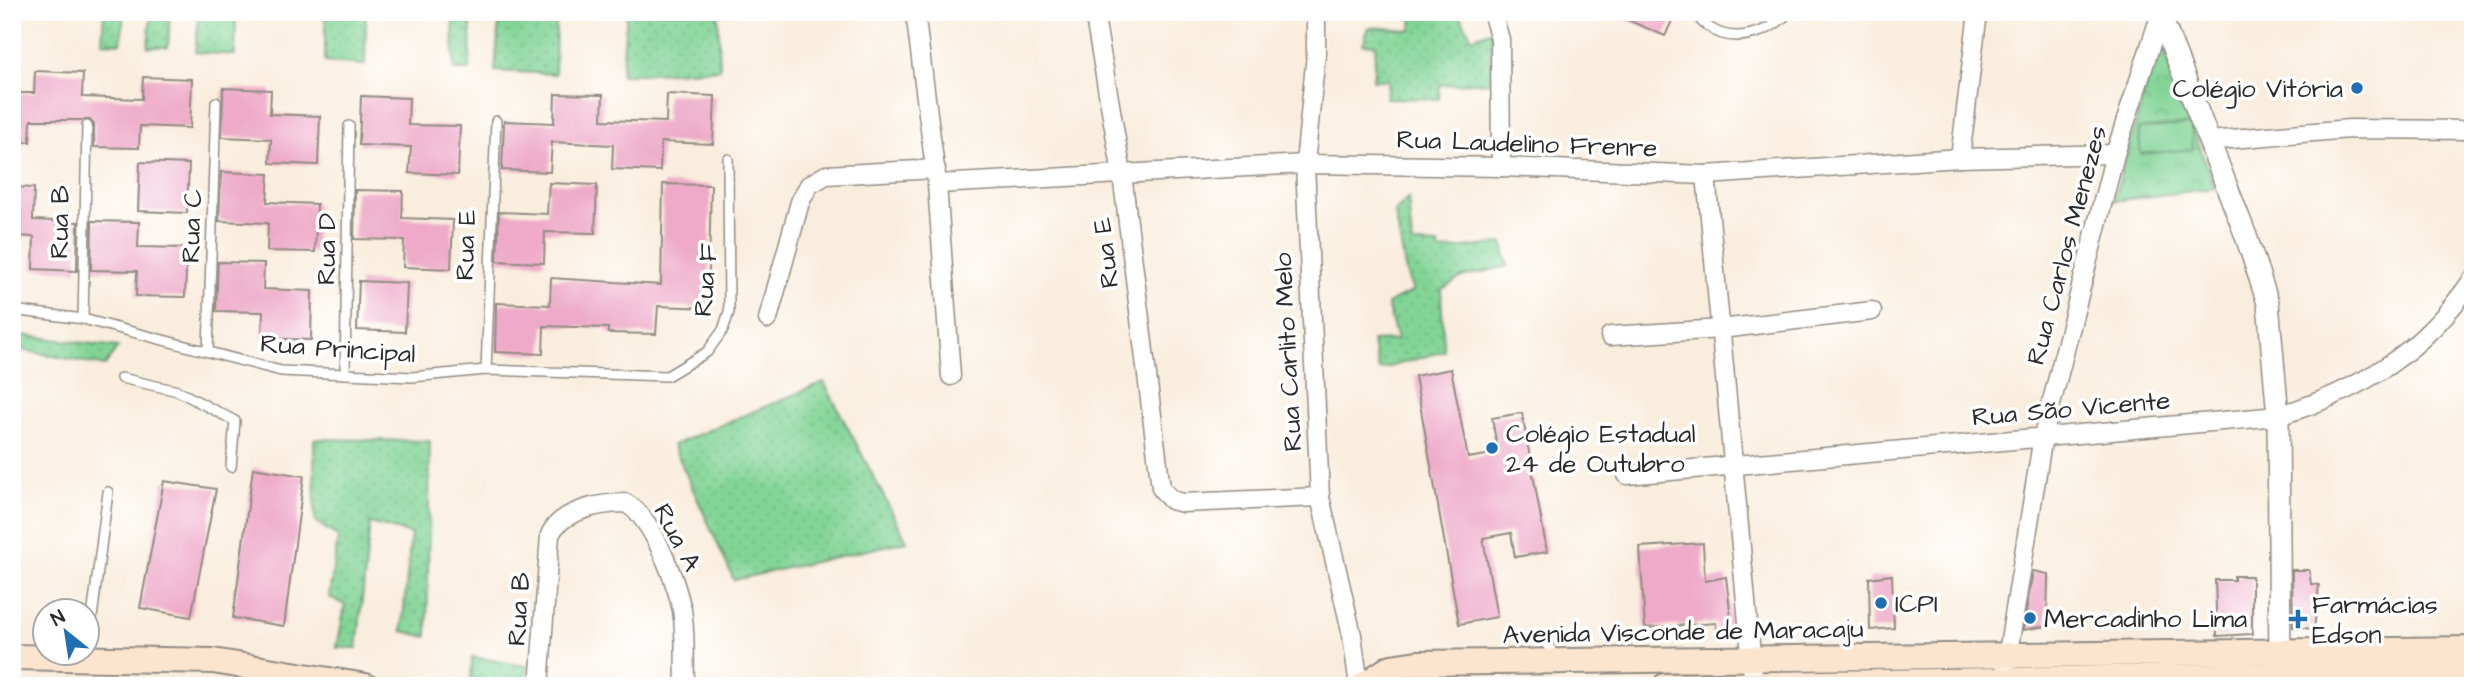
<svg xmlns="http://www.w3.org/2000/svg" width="2485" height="698" font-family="'Architects Daughter',sans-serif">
  <defs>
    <pattern id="grass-dots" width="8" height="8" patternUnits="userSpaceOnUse" patternTransform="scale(1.75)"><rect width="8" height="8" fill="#82d496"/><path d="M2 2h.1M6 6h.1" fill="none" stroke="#70b681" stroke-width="1.8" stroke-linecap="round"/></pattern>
    <pattern id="park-crowns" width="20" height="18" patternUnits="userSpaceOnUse" patternTransform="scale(1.75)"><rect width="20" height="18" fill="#82d496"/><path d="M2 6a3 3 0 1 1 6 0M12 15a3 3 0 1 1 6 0" fill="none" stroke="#70b681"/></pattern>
  </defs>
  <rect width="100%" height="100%" fill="#fff"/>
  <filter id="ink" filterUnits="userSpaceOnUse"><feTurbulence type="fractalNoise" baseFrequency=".0143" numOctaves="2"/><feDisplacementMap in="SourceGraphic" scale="14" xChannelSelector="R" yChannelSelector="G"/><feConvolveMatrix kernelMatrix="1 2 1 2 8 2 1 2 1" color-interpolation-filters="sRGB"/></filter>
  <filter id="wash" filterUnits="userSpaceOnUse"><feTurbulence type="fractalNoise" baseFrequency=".00686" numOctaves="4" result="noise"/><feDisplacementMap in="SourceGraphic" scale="28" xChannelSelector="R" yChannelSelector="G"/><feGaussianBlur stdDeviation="1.57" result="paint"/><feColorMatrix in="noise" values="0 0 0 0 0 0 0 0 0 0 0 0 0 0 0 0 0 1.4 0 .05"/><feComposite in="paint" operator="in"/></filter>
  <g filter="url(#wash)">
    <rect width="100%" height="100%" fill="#f9eddd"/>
    <g fill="url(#grass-dots)" stroke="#568060" stroke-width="2">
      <path d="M104 12H124L121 43 102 42Z"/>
      <path d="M151 12H170L168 47H148Z"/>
      <path d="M199 12H236L235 55 195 52Z"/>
      <path d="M325 12H366L365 65 325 62Z"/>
      <path d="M453 12H471L470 70H454Z"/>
      <path d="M500 12H556L555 74 495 71Z"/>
      <path d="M627 12H718L720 69 621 75Z"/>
      <path d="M1414 12H1454L1459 14 1472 38 1492 30 1491 82 1440 85 1439 99 1386 98 1388 80H1373L1376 45 1363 44 1369 27 1411 30Z"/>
      <path d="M1408 198 1412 244 1438 245 1440 251 1503 243 1508 266 1462 277 1441 290 1444 351 1379 370 1372 341 1397 340 1387 304 1413 291 1406 273 1395 212Z"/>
      <path d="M12 334 118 347 105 366 12 348Z"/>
      <path d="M824 382 907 541 734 580 673 445Z"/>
      <path d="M314 439 430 441 427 637 402 631 411 534 370 523 357 648H337L345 605 329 597 338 537 315 521Z"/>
      <path d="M472 657 527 666 525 686H486L471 682Z"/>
    </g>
    <path fill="url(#park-crowns)" stroke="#568060" stroke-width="2" d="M2160 39 2215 188 2113 201Z"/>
    <path fill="#82d496" stroke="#568060" stroke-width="2" d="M2191 124 2193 149 2141 154 2138 129Z"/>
    <g id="blocks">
      <g fill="#eeaac8">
        <path d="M1609 12H1676L1665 36Z"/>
        <path d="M35 71 83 73 82 97 142 99 143 77 192 79 190 128 140 126 139 148 94 147V125L90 120H31L30 142H12V93H34Z"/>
        <path d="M223 88 271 90 270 114 320 116 318 165 270 163 271 139 222 137Z"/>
        <path d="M555 94 603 95 602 120 666 122 667 94 715 96 713 144 661 142 660 171 612 169 613 145 552 142 550 172 502 170 504 121 554 123Z"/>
        <path d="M361 96 409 98 408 125 460 126 458 175 409 173 411 147 359 145Z"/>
        <path d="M140 162 189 164 187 213 138 211Z"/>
        <path d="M221 172 269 174 267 202 317 204 315 252 267 251 268 223 219 221Z"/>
        <path d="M549 183 597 185 595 233 545 232 544 263 497 261 499 212 547 214Z"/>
        <path d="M663 184 711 185 708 308 658 306 656 334 608 333V328L544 326 543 354 495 352 496 303 550 305 551 278 661 285Z"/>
        <path d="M12 187 34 188 33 220 78 222 77 271 33 269 34 237 12 236Z"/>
        <path d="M355 190 403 191 402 218 453 220 451 269 403 267 404 240 354 239Z"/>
        <path d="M92 221 139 222 138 247 187 248 185 297 136 296 137 271 91 270Z"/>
        <path d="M218 262 264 263 263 289 312 291 311 340 262 338 263 312 216 311Z"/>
        <path d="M359 281 407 283 405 332 357 330Z"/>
        <path d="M1451 369 1468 458 1498 453 1492 418 1522 413 1547 552 1515 557 1511 533 1483 538 1497 617 1459 624 1415 376Z"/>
        <path d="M253 468 304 476 284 626 233 618Z"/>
        <path d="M164 481 216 489 191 617 140 608Z"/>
        <path d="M1703 543 1705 581 1726 577 1733 635 1718 637 1716 623 1645 628 1640 547Z"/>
        <path d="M2292 570H2309L2311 584 2319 585 2314 629 2293 627Z"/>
        <path d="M2033 571 2048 574 2047 626 2023 630Z"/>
        <path d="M1892 575 1894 628 1870 630 1869 578Z"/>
        <path d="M2234 576H2252V634L2217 636 2215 580H2234Z"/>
      </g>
    </g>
  </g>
  <g filter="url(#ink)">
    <use href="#blocks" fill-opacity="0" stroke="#928c84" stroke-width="2"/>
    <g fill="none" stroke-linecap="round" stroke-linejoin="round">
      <g stroke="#928c84" stroke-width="12">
        <g id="service">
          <path d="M1696 12C1698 19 1701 21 1706 25 1731 46 1769 34 1789 12"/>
          <path d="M12 310 83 319 281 371 412 377 486 370 667 376 707 352 723 330 729 312 728 159"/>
          <path d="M83 319 87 126"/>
          <path d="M208 351 216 102"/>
          <path d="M486 370 496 121"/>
          <path d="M345 372 349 126"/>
          <path d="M121 378 178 391 235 421 231 467"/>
          <path d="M1542 639 1557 657"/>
          <path d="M87 657 108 492"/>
        </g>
      </g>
      <g stroke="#928c84" stroke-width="21">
        <g id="minor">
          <path d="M915 12 937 184 951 376"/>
          <path d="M1094 12 1122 174 1161 488 1171 500 1183 503 1320 497"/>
          <path d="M1316 12V54L1305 164 1320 497 1352 635 1359 686"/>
          <path d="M1492 12 1500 39 1501 167"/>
          <path d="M2208 141 2350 129 2473 130"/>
          <path d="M1960 158 1978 12"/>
          <path d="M1706 175 1754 686"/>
          <path d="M937 184 1305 164 1501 167 1706 175 1960 158 2115 154"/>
          <path d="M768 319 800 202 809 185 826 175 936 169"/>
          <path d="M1610 336 1721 329 1872 311"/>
          <path d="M1627 475 2278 416C2362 390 2422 353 2473 279"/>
          <path d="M2006 665 2043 436 2115 154 2160 16"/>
          <path d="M539 686 550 535C560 511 600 503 625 503 652 515 676 582 682 610 686 634 684 661 685 686"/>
        </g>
      </g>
      <g stroke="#928c84" stroke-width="24">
        <path id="tertiary" d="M2159 12 2246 236 2268 303 2278 416 2280 665"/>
      </g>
      <g stroke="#928c84" stroke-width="28">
        <g id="secondary">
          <path d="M12 657 213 661 366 686"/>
          <path d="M1362 686 1391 667 1417 663 2473 649"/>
          <path d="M1665 686 2280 675 2473 668"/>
        </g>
      </g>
      <use href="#service" stroke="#fff" stroke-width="9"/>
      <use href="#minor" stroke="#fff" stroke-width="18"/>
      <use href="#tertiary" stroke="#fff" stroke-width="21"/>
      <use href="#secondary" stroke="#fbe5cf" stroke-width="24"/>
    </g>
  </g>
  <g fill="#1f6fb2" stroke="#fff" stroke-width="2.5">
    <circle cx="2357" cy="88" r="7"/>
    <circle cx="1492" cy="448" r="7"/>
    <circle cx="1881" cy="603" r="7"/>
    <circle cx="2030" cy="618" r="7"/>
    <path d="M2294.5 608.5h7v7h7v7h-7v7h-7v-7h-7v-7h7z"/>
  </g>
  <g text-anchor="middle" stroke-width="7" stroke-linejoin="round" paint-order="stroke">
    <g font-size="26" fill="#2b2b2b" stroke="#fff" text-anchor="start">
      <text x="2343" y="97" text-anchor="end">Colégio Vitória</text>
      <text x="1506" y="442">Colégio Estadual<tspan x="1506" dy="30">24 de Outubro</tspan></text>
      <text x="1895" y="612">ICPI</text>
      <text x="2312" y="613">Farmácias<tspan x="2312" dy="30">Edson</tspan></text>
      <text x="2044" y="627">Mercadinho Lima</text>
    </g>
    <g font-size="26" fill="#2b2b2b" stroke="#fff">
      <text transform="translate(1527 143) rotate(2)" y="9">Rua Laudelino Frenre</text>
      <text transform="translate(59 222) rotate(-89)" y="9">Rua B</text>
      <text transform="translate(191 226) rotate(-88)" y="9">Rua C</text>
      <text transform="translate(465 245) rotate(-88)" y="9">Rua E</text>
      <text transform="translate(2066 245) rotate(-75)" y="9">Rua Carlos Menezes</text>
      <text transform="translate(326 249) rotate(-89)" y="9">Rua D</text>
      <text transform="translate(1105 253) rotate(-97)" y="9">Rua E</text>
      <text transform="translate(705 280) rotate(-85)" y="9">Rua F</text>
      <text transform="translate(338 348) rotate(4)" y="9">Rua Principal</text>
      <text transform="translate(1287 352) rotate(-93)" y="9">Rua Carlito Melo</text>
      <text transform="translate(2071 408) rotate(-5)" y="9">Rua São Vicente</text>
      <text transform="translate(678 537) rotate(62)" y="9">Rua A</text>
      <text transform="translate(518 609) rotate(-86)" y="9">Rua B</text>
      <text transform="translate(1683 631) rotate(-1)" y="9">Avenida Visconde de Maracaju</text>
    </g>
  </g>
  <rect width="2485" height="698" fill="none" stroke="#fff" stroke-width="42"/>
  <g transform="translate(66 632) rotate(330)"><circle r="33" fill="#ffffff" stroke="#aaaaaa" stroke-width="2"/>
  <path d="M0-5L12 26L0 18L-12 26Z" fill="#1f6fb2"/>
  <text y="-10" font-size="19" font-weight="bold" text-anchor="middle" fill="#2b2b2b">N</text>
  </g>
</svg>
